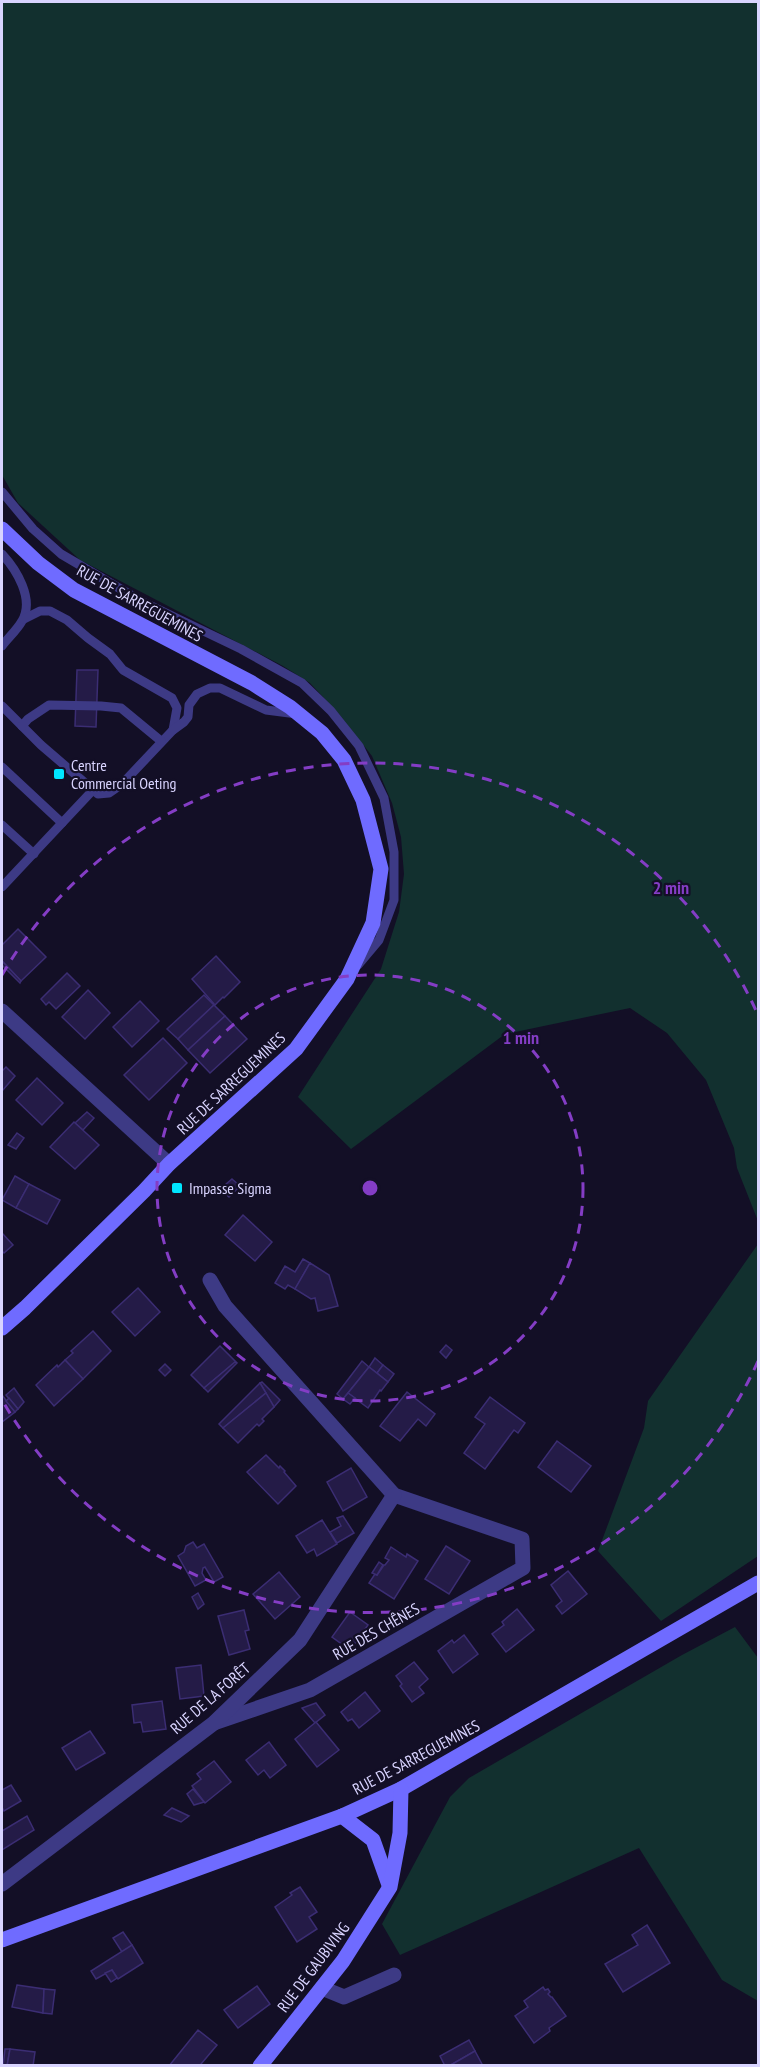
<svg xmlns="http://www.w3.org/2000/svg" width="760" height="2067" font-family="'PT Sans Narrow',sans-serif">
  <rect width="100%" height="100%" fill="#130f26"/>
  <g fill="#12302f">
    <path d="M2 2H758V1221L737 1168 734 1148 706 1080 667 1033 630 1008 505 1034 351 1149 298 1097 381 969 399 912 404 874 401 837 392 803 372 756 339 714 310 683 283 666 80 560 18 503 2 475Z"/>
    <path d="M758 1244V1556L661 1621 598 1551 644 1428 648 1401Z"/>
    <path d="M735 1627 758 1658V2001L722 1980 639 1848 400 1955 382 1924 450 1797 469 1778 682 1655Z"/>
  </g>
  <g fill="#241b47" stroke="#3b2d73" stroke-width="1.5">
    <path d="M77 670H98L96 727 75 726Z"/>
    <path d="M18 929 46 957 21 981 3 962 2 964V945Z"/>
    <path d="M216 956 240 982 224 998 223 997 215 1005 192 979Z"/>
    <path d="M3 962 21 981 20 983 2 965Z"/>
    <path d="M67 973 80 986 56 1009 49 1002 46 1005 41 999Z"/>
    <path d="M88 990 110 1013 85 1039 62 1017Z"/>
    <path d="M204 995 214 1005 178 1039 167 1029Z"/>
    <path d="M140 1001 159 1021 132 1047 113 1027Z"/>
    <path d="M214 1005 225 1016 188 1050 178 1039Z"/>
    <path d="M225 1016 247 1039 210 1073 188 1050Z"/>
    <path d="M163 1038 187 1063 149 1100 124 1075Z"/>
    <path d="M6 1067 15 1076 2 1091V1071Z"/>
    <path d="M37 1078 63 1103 42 1125 16 1100Z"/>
    <path d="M87 1112 94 1118 83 1130 75 1123Z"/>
    <path d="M74 1122 99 1145 75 1169 50 1147Z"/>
    <path d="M17 1133 24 1138 16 1149 8 1145Z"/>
    <path d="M15 1176 29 1184 16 1208 2 1200Z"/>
    <path d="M232 1179 240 1186 234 1192 225 1185Z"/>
    <path d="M29 1184 60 1200 47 1224 16 1208Z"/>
    <path d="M225 1185 234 1192 229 1197 221 1190Z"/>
    <path d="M243 1215 272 1242 255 1261 225 1235Z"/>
    <path d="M2 1233 13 1245 4 1253 2 1251Z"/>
    <path d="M303 1259 310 1263 295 1289 288 1285 285 1289 275 1283 285 1266 295 1272Z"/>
    <path d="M310 1263 329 1275 338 1306 318 1311 315 1298 311 1299 295 1289Z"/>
    <path d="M138 1288 160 1312 135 1336 112 1312Z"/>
    <path d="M93 1331 111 1351 83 1379 65 1360 73 1353 71 1351Z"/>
    <path d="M446 1345 452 1350 446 1358 440 1352Z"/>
    <path d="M220 1346 236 1362 204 1388 191 1375Z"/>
    <path d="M375 1358 383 1365 377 1373 369 1367Z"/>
    <path d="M65 1360 83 1379 54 1406 36 1385 57 1365 58 1367Z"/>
    <path d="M362 1361 369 1367 343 1399 337 1394Z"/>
    <path d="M235 1362 237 1363 208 1392 204 1388Z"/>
    <path d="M165 1364 171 1370 165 1376 159 1370Z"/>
    <path d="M383 1365 394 1374 388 1382 377 1373Z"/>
    <path d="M369 1367 388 1382 381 1391 380 1390 368 1408 348 1393Z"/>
    <path d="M262 1382 280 1400 274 1407 260 1383Z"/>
    <path d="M260 1383 266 1393 223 1428 219 1424Z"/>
    <path d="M14 1388 24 1402 18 1409 6 1395Z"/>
    <path d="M407 1392 435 1414 426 1426 418 1419 400 1441 380 1426Z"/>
    <path d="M266 1393 274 1407 262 1419 264 1421 259 1426 257 1424 238 1443 223 1428Z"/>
    <path d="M348 1393 355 1398 350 1404 343 1399Z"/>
    <path d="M2 1395 15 1412 2 1422Z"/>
    <path d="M490 1397 525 1423 518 1433 514 1430 485 1469 464 1453 485 1424 475 1417Z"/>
    <path d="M9 1398 18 1409 15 1412 6 1401Z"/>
    <path d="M557 1441 591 1466 571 1492 538 1467Z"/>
    <path d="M266 1455 279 1468 280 1466 285 1471 284 1472 296 1486 278 1504 247 1472Z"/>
    <path d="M351 1468 367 1497 343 1511 327 1482Z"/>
    <path d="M343 1516 354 1533 337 1543 330 1532 341 1526 337 1518Z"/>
    <path d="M322 1520 337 1544 317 1556 314 1549 307 1553 296 1536Z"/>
    <path d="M193 1542 197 1548 204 1544 223 1577 214 1582 205 1567 203 1568 202 1573 206 1580 195 1586 178 1556 184 1552 186 1546Z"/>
    <path d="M446 1546 470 1561 449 1594 425 1579Z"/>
    <path d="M391 1547 406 1557 407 1554 418 1561 394 1599 369 1583 375 1574 377 1575 384 1565H385L389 1560 385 1558Z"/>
    <path d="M379 1562 383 1565 377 1575 372 1573Z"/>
    <path d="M568 1571 587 1594 562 1614 556 1606 562 1601 551 1585Z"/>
    <path d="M279 1572 300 1597 275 1619 253 1594Z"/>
    <path d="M198 1593 204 1604 198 1609 192 1597Z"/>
    <path d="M517 1609 534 1630 506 1652 492 1634 504 1625 502 1622Z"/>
    <path d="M244 1610 249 1630 245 1631 250 1649 229 1655 218 1616Z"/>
    <path d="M350 1612 368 1625 350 1650 332 1637Z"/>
    <path d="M464 1635 478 1654 453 1673 438 1651 452 1640 454 1643Z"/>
    <path d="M414 1662 428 1679 419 1687 424 1693 412 1702 400 1686 402 1684 396 1676Z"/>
    <path d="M201 1665 204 1696 180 1699 176 1668Z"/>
    <path d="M365 1692 380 1711 359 1728 352 1719 348 1721 341 1712Z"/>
    <path d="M162 1701 166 1729 143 1732 141 1722 134 1723 132 1705Z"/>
    <path d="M316 1703 325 1715 315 1723 302 1708Z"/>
    <path d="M316 1722 339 1750 317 1767 295 1739Z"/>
    <path d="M90 1731 105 1753 76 1770 62 1748Z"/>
    <path d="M269 1742 286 1765 270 1778 264 1770 258 1775 246 1760Z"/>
    <path d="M214 1761 231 1782 205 1803 192 1786 201 1779 197 1774Z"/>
    <path d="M11 1785 21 1801 4 1811 2 1807V1790Z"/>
    <path d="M193 1789 204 1802 194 1805 187 1794Z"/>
    <path d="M172 1808 189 1816 181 1822 164 1815Z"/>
    <path d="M27 1816 34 1830 2 1850V1831Z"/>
    <path d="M300 1887 317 1912 309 1917 317 1929 297 1942 275 1907 292 1895 290 1893Z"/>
    <path d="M647 1925 670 1963 623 1992 605 1964 638 1945 632 1935Z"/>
    <path d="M123 1932 132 1945 122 1952 113 1938Z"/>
    <path d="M132 1945 143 1963 118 1979 112 1970 96 1979 91 1971Z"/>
    <path d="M112 1970 117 1978 111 1982 105 1973Z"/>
    <path d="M17 1985 44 1989 43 2013 12 2007Z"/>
    <path d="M257 1986 270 2004 238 2028 224 2010Z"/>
    <path d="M543 1987 545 1990 548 1989 550 1992 548 1994 551 1997H552L566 2016 549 2028 550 2031 534 2043 515 2016 528 2007 524 2001Z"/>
    <path d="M44 1989 55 1990 52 2014 43 2013Z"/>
    <path d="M198 2030 217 2045 201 2064 204 2066H169Z"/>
    <path d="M469 2040 475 2051 449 2066H445L440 2056Z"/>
    <path d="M5 2049H10L7 2066H3Z"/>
    <path d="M10 2049 35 2052 33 2066H7Z"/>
    <path d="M475 2051 483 2066H449Z"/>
  </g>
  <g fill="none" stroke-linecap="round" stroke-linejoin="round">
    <g stroke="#3d3a85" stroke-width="9">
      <path d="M2 492 33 529 61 554 141 601 241 649 302 683 331 711 359 746 384 798 394 852V900L379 940 358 965"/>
      <path d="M2 554C16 569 35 599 22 621 17 630 8 638 2 646"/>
      <path d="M24 619 40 611H50L67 620 88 638 110 654 123 670 172 698 177 708 173 730"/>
      <path d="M2 706 41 745 98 794 109 793 122 784 173 730 184 722 188 717 189 705 197 694 210 688H220L266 710 297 714"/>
      <path d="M22 726 28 719 49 705 101 706 121 708 161 741"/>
      <path d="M2 767 62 823"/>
      <path d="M2 825 34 854"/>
      <path d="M2 887 93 790"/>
    </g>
    <g stroke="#3d3a85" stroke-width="15">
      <path d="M2 1011 169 1164"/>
      <path d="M210 1280 225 1306 394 1495 522 1539 523 1568 310 1690 214 1723"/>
      <path d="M2 1884 214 1723 300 1640 394 1495"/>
      <path d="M322 1988 344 1997 394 1975"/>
    </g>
    <g stroke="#6f6bff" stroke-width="15">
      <path d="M2 529 38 563 74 590 252 683 290 707 322 733 344 760 363 800 381 869 373 923 347 979 296 1049 169 1164 144 1191 25 1308 2 1328"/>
      <path d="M342 1816 373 1840 389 1885"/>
      <path d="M2 1940 342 1816 401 1789 758 1583"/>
      <path d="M260 2066 343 1961 390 1887 400 1833 401 1789"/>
    </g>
  </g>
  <g fill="none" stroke="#843dc5" stroke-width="3" stroke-dasharray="10 8">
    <circle cx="370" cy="1188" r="213"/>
    <path d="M758 1361A425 425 0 0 1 2 1400M2 975A425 425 0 0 1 758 1015"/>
  </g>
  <g fill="#00e5ff" stroke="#130f26" stroke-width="2">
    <rect x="53" y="768" width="12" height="12" rx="3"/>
    <rect x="171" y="1182" width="12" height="12" rx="3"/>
  </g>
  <g text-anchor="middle" stroke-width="4.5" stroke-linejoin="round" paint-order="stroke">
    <g font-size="16" fill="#d9d4ff" stroke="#130f26">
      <text transform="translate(140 603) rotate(29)" y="6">RUE DE SARREGUEMINES</text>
      <text transform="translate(231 1083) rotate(-43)" y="6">RUE DE SARREGUEMINES</text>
      <text transform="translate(376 1631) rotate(-30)" y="6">RUE DES CHÊNES</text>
      <text transform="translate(210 1698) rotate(-41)" y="6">RUE DE LA FORÊT</text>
      <text transform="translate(416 1757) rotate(-28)" y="6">RUE DE SARREGUEMINES</text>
      <text transform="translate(313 1967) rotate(-53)" y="6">RUE DE GAUBIVING</text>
    </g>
    <g font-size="16" fill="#d9d4ff" stroke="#130f26" text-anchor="start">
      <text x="71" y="771">Centre<tspan x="71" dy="18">Commercial Oeting</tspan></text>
      <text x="189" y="1194">Impasse Sigma</text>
    </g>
  </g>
  <circle cx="370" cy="1188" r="9" fill="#843dc5" stroke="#130f26" stroke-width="3"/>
  <g font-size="18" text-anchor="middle" font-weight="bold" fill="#843dc5" stroke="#130f26" stroke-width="4.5" stroke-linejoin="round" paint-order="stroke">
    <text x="671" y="894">2 min</text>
    <text x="521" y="1044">1 min</text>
  </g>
  <rect width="760" height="2067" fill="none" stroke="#d9d4ff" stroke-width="6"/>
</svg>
